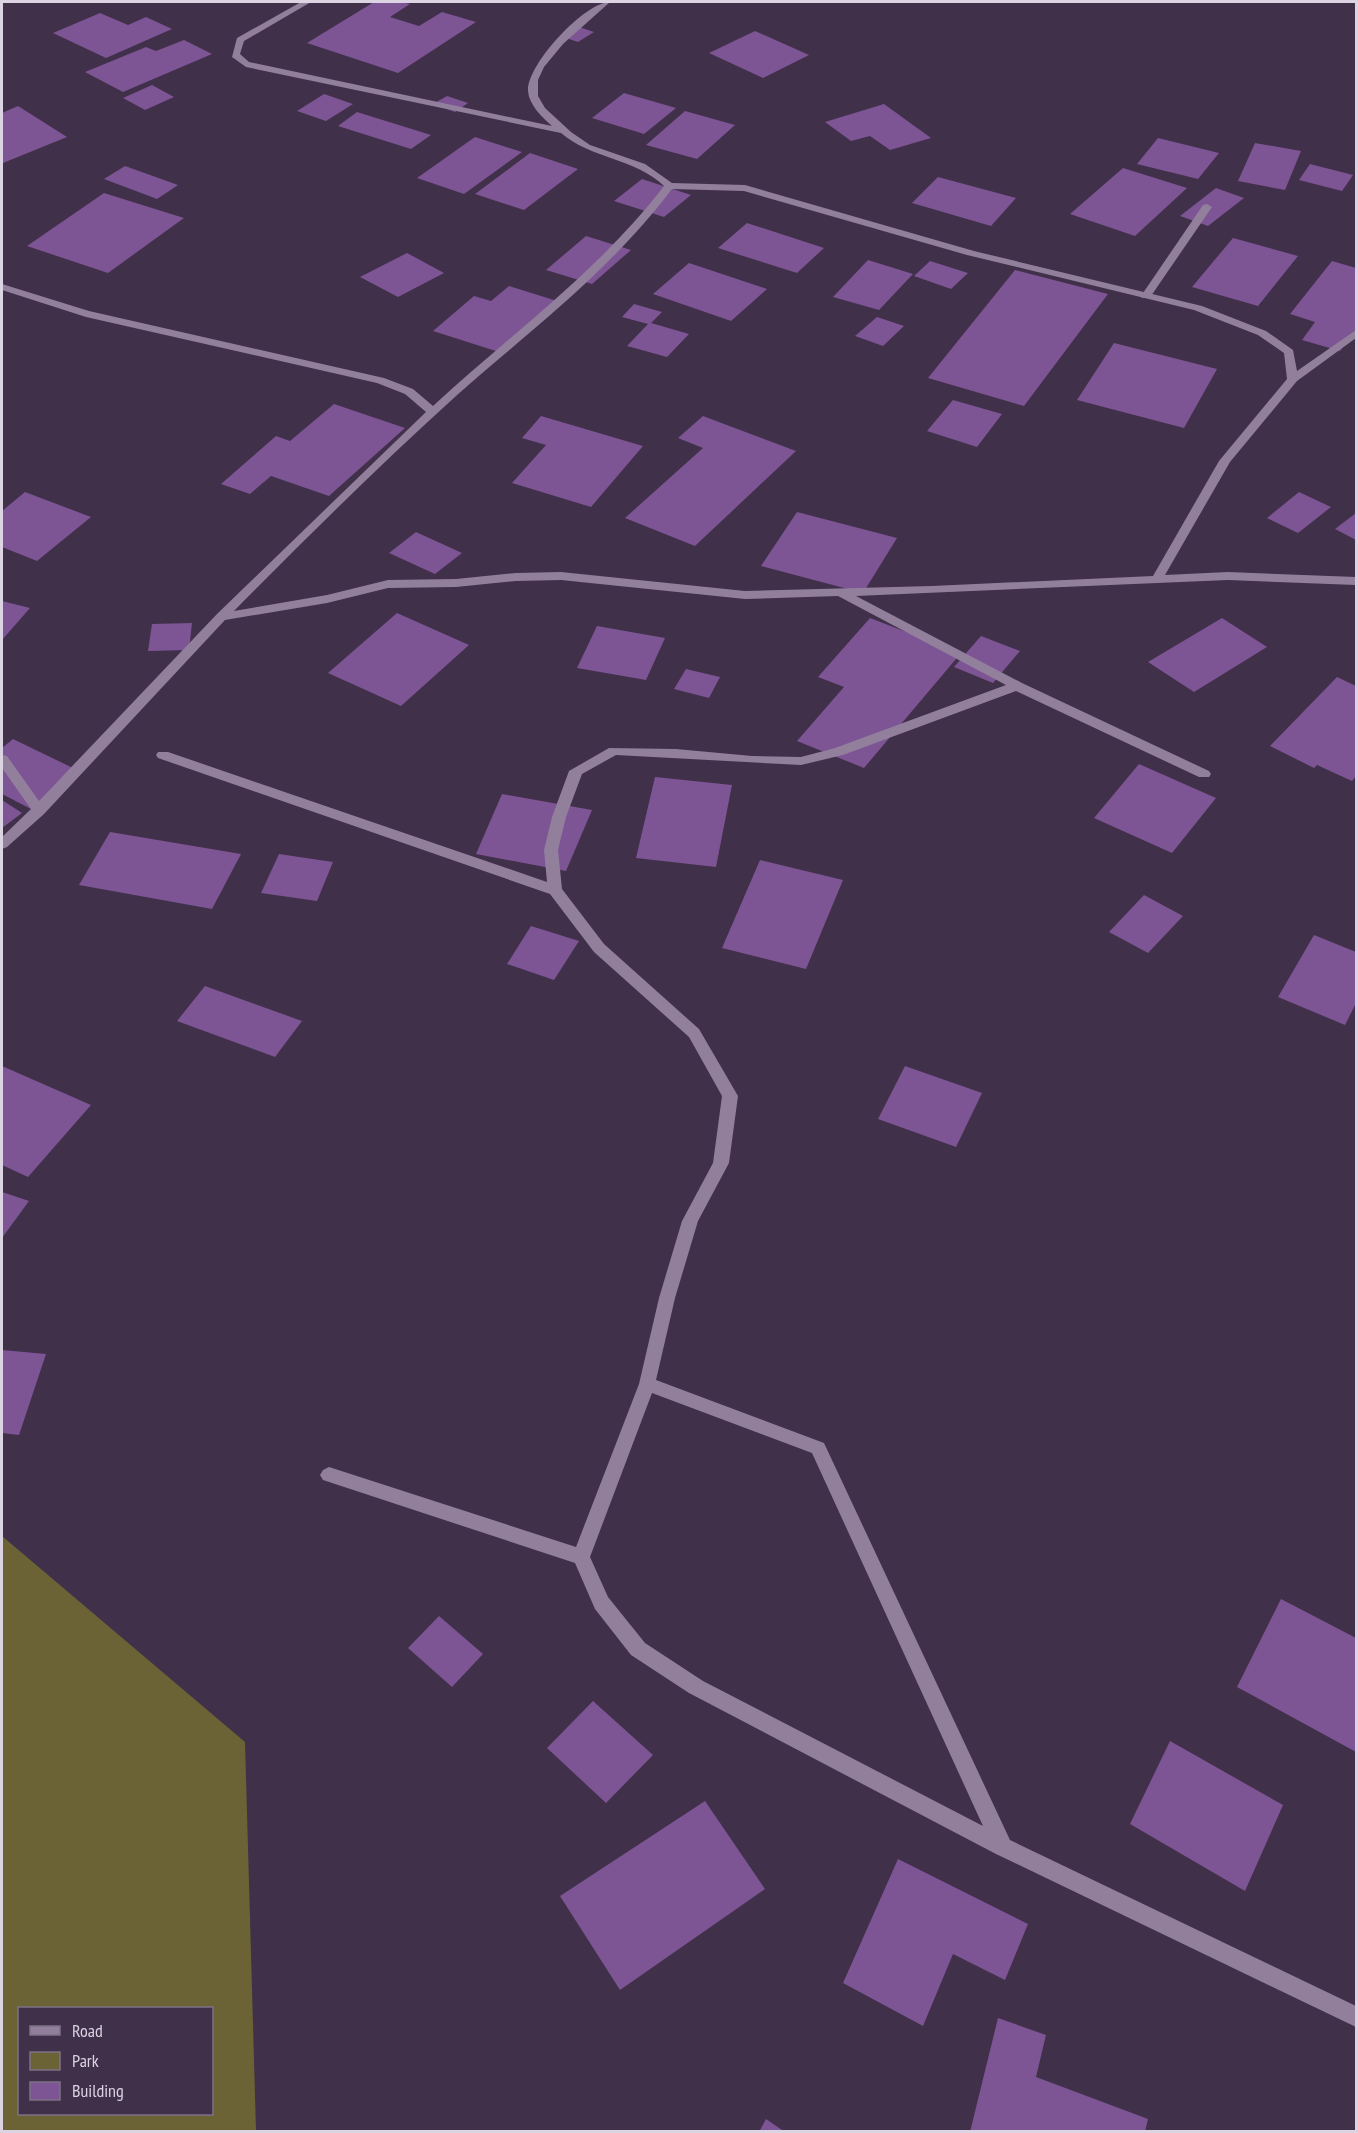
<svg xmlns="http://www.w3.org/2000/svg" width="1358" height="2133" font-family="'PT Sans Narrow',sans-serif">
  <rect width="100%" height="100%" fill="#40304a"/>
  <path fill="#6b6336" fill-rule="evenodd" d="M2 1536 245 1742 256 2131H2ZM20 2008H212V2114H20Z"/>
  <g fill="#7d5494">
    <path d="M374 2H402L410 4 390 17 419 26 442 12 476 22 398 73 307 43Z"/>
    <path d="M100 13 128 25 146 17 172 29 106 58 53 33Z"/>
    <path d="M576 26 594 32 578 42 560 36Z"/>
    <path d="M755 31 809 55 763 78 709 53Z"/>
    <path d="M184 40 212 54 123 92 85 72 146 47 156 51Z"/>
    <path d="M152 85 174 97 145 110 123 98Z"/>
    <path d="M624 93 676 108 644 134 592 118Z"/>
    <path d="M324 94 353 104 326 121 297 111Z"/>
    <path d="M447 96 468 103 455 112 433 104Z"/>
    <path d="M884 104 931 138 890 150 870 136 851 141 825 122Z"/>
    <path d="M18 106 67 137 3 163 2 113Z"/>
    <path d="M685 111 735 125 697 159 646 145Z"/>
    <path d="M357 112 431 135 411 149 338 126Z"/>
    <path d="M475 137 522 152 464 194 417 178Z"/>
    <path d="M1158 138 1219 153 1198 179 1137 164Z"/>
    <path d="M1255 143 1301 151 1285 190 1238 181Z"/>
    <path d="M530 153 578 169 524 210 475 194Z"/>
    <path d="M1310 164 1353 175 1342 191 1299 180Z"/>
    <path d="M125 166 178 185 157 199 104 179Z"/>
    <path d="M1123 168 1187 188 1135 236 1070 214Z"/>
    <path d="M938 177 1016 198 991 226 912 203Z"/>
    <path d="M642 179 691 195 664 217 614 201Z"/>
    <path d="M1216 188 1244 198 1208 226 1180 216Z"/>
    <path d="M104 193 184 218 108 273 27 246Z"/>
    <path d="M747 223 824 248 797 273 718 248Z"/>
    <path d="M586 236 631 250 592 284 546 270Z"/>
    <path d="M1233 238 1298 256 1258 306 1192 287Z"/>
    <path d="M407 253 444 273 398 297 360 277Z"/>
    <path d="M868 260 913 274 879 310 833 297Z"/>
    <path d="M930 261 968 273 951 289 914 276Z"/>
    <path d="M1332 261 1356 268V329L1340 351 1302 340 1315 322 1290 314Z"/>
    <path d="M689 263 767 289 731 321 653 294Z"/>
    <path d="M1015 270 1108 294 1024 406 928 378Z"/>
    <path d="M509 286 557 301 499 352 433 331 474 296 491 301Z"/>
    <path d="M634 304 662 312 651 323 689 334 667 357 627 346 648 324 622 317Z"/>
    <path d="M877 317 904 326 883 346 855 336Z"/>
    <path d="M1114 343 1217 369 1184 428 1077 400Z"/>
    <path d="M953 400 1002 414 977 447 927 431Z"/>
    <path d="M334 404 405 428 329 496 271 476 250 494 221 484 276 436 290 441Z"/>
    <path d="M541 416 643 446 591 507 512 483 546 445 522 438Z"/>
    <path d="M703 416 796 451 695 546 625 518 703 448 678 438Z"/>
    <path d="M25 492 91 517 37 561 2 547V511Z"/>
    <path d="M1299 492 1331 507 1298 533 1267 518Z"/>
    <path d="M797 512 897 538 863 593 761 566Z"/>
    <path d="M1356 513V540L1335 529Z"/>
    <path d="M416 532 462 553 435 574 389 553Z"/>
    <path d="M2 601 30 608 2 640Z"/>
    <path d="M397 613 469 645 401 706 328 673Z"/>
    <path d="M870 618 961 653 864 768 797 741 844 687 818 677Z"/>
    <path d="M1222 618 1267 647 1194 692 1148 662Z"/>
    <path d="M192 623 189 650 148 651 152 624Z"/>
    <path d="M597 626 665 638 646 680 577 668Z"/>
    <path d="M981 636 1020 651 993 683 954 667Z"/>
    <path d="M686 669 720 677 709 698 674 689Z"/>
    <path d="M1337 677 1356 686V776L1352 781 1317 765 1314 768 1270 746Z"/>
    <path d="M13 739 77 770 31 809 2 794V748Z"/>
    <path d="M1139 764 1216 798 1172 853 1094 818Z"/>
    <path d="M655 777 732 785 716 867 636 858Z"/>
    <path d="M502 794 592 810 566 871 476 854Z"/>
    <path d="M2 800 22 813 2 828Z"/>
    <path d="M110 832 241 854 212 909 79 885Z"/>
    <path d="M279 854 333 862 317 901 261 893Z"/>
    <path d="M760 860 843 880 806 969 722 948Z"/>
    <path d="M1144 895 1183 916 1148 953 1109 932Z"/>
    <path d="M531 926 579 941 554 980 507 964Z"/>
    <path d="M1314 935 1356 952V1003L1345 1025 1278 997Z"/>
    <path d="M205 986 302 1021 275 1057 177 1021Z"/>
    <path d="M2 1066 91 1105 28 1177 2 1165Z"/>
    <path d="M905 1066 982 1093 956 1147 878 1119Z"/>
    <path d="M2 1192 29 1201 2 1238Z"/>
    <path d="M2 1350 46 1354 19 1435 2 1433Z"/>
    <path d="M1281 1599 1356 1638V1752L1237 1687Z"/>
    <path d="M439 1616 483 1654 452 1687 408 1648Z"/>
    <path d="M593 1701 653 1755 606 1803 547 1748Z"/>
    <path d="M1170 1741 1283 1805 1245 1891 1130 1824Z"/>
    <path d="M705 1801 765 1889 620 1990 560 1896Z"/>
    <path d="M898 1859 1028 1924 1005 1980 953 1954 923 2026 843 1983Z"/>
    <path d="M998 2018 1046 2035 1036 2077 1148 2119 1145 2132H970Z"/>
    <path d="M766 2119 785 2132H759Z"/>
  </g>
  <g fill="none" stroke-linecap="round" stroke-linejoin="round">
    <path fill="#917f9c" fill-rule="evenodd" d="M1207 204 1212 207 1151 296 1142 298 1141 296 1203 205Z"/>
    <path fill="#917f9c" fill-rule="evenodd" d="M301 2H311L244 41 240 54 249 62 552 126C542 117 529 105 528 91 527 64 585 2 610 2L563 44 544 67 538 80V96L545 108 571 132 590 145 645 164 672 183 745 185 974 251 1202 306 1266 331 1293 350 1297 371 1356 330V338L1297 381 1230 462 1165 575 1228 572 1356 577V585L1228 580 856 596 1022 683 1209 771 1211 774 1209 777H1199L1016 691 843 755 801 765 616 755 582 774 566 817 558 850 562 889 604 944 699 1029 738 1096 729 1163 698 1221 675 1298 656 1380 824 1443 1010 1840 1356 2006V2027L996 1854 689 1693 631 1655 595 1609 575 1563 323 1480 320 1475 323 1470 329 1467 576 1547 639 1384 659 1298 682 1221 713 1163 722 1096 689 1037 594 952 550 894 158 758 156 755 158 752H168L547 882 544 850 552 817 569 771 609 748 676 749 752 756 801 757 835 748 1006 685 838 596 745 599 561 580 516 581 456 587 388 588 327 603 225 620 44 814 7 847 2 849V837L31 809 2 768V755L7 756 39 801 217 614 426 412 405 394 377 383 86 317 2 290V284L89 311 384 378 413 389 433 406C513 332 596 274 664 186 635 158 591 159 561 133L246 67 232 57 237 38ZM672 189 744 191 967 255 1194 310 1258 335 1284 353 1287 379 1219 461 1153 576 932 586 745 591 561 572 516 573 456 579 388 580 327 595 234 611C306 538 380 465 456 396 534 327 608 273 672 189ZM652 1393 812 1453 983 1826 703 1681 645 1643 608 1597 590 1557Z"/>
  </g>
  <rect width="1358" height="2133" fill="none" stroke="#dcd3e3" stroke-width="6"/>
  <rect x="18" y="2007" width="195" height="108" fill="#40304a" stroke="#7e7187" stroke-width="1.5"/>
  <rect x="30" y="2026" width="30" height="9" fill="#917f9c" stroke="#7e7187" stroke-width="1.5"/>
  <text x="72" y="2037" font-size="18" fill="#dcd3e3">Road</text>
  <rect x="30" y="2052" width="30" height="18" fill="#6b6336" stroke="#7e7187" stroke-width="1.5"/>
  <text x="72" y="2067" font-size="18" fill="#dcd3e3">Park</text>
  <rect x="30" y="2082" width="30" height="18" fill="#7d5494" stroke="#7e7187" stroke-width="1.5"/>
  <text x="72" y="2097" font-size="18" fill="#dcd3e3">Building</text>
</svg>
